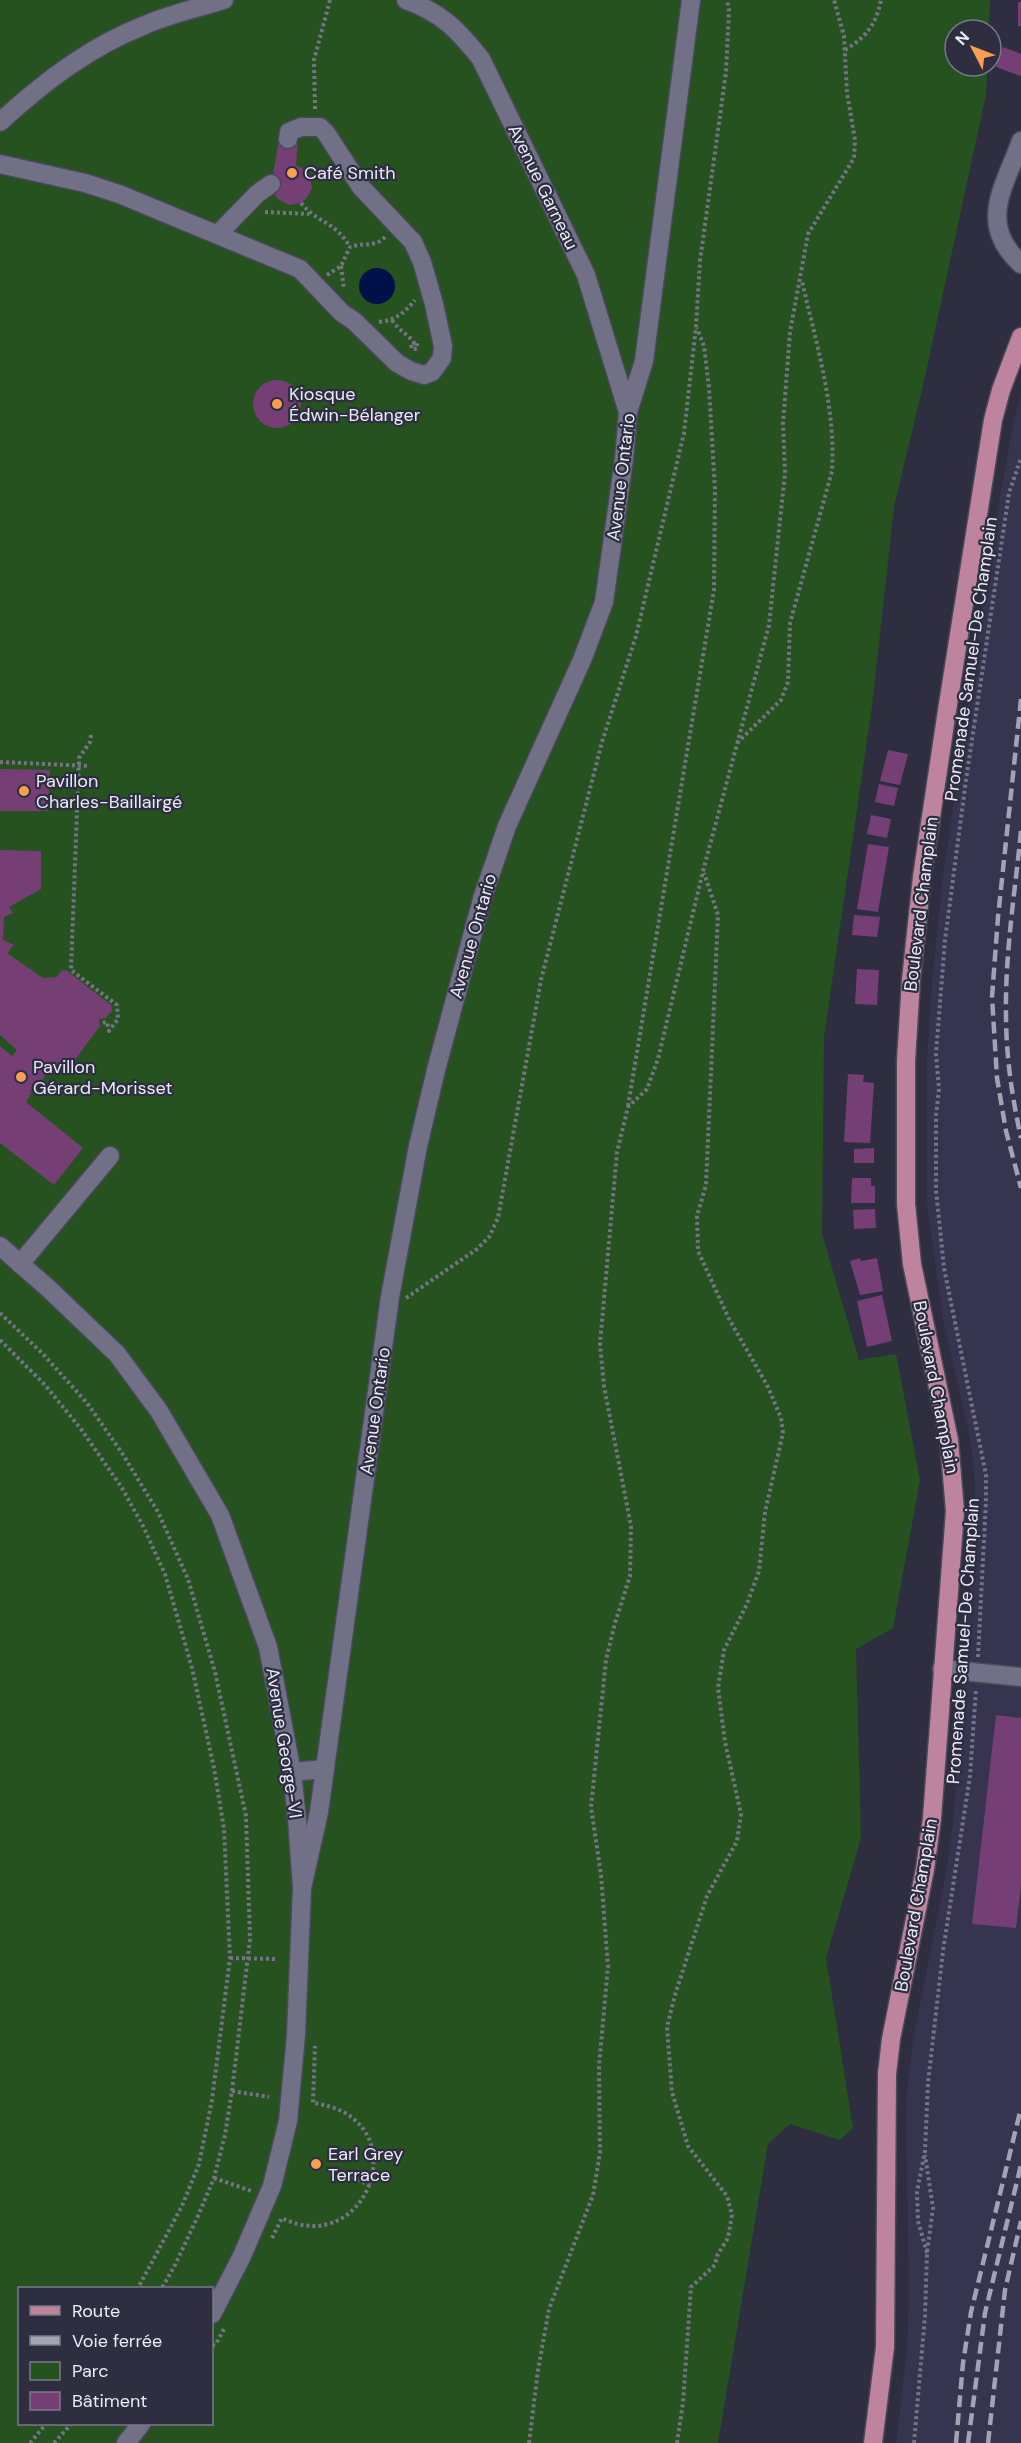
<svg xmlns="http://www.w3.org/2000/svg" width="1021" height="2443" font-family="'DM Sans',sans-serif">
  <rect width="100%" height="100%" fill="#2f2e41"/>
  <path fill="#36344e" d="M1021 395V2443H896L907 2350 909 2297 906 2110 909 2073 913 2040 946 1873 953 1823 975 1514 974 1471 970 1438 943 1319 927 1204V1061L932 982 942 884 992 541 1014 419Z"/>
  <path fill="#25521e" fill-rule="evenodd" d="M0 0H990L989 30H955V66H987L986 95 924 381 894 507 872 706 824 1037 822 1234 859 1360 896 1354 920 1480 893 1628 856 1649 861 1838 826 1958 853 2128 840 2140 790 2124 768 2144 718 2443H0ZM20 2288H212V2424H20Z"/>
  <circle fill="#00114a" cx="377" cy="286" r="18"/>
  <g fill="#753f75">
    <rect x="1018" y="2" width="3" height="24"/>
    <path d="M1003 47 1021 54V76L996 67Z"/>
    <path d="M279 139 298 141 296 165 307 171 310 176 312 188 306 199 301 203 289 205 278 199 274 194 272 181Z"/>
    <circle cx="277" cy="404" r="24"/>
    <path d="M888 750 908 754 900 785 880 781Z"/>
    <path d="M0 769 50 770 48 811H0Z"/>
    <path d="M879 784 898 788 894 806 875 802Z"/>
    <path d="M871 815 891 819 887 838 867 834Z"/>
    <path d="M868 844 889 847 878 912 857 909Z"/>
    <path d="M0 850 41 851V889L9 907 13 913 4 917 3 940 14 945 7 953 43 978 57 977 61 971 66 970 111 1005 112 1011 106 1018 99 1019 100 1026 68 1069 62 1068 53 1062 41 1082 30 1091 31 1094 26 1102 83 1148 54 1185 0 1143V1046L12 1056 17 1050 0 1035Z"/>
    <path d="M854 915 880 917 877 937 852 935Z"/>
    <path d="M857 969 879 970 877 1005 855 1004Z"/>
    <path d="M848 1074 864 1075 863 1082 874 1083 870 1143 844 1142Z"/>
    <path d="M874 1148V1163H854V1149Z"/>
    <path d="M852 1178H871V1186H875V1203H851Z"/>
    <path d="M875 1209 876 1228 854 1229 853 1210Z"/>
    <path d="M860 1258 861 1261 877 1258 883 1291 860 1295 850 1261Z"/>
    <path d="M882 1295 892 1341 867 1347 857 1301Z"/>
    <path d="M996 1715 1021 1718V1885L1016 1928 972 1924Z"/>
  </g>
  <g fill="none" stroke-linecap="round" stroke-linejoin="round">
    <g stroke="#4a4959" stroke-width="21">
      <g id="minor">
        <path d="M406 0C442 13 458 30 481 59L586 275 628 412"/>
        <path d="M0 122C44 82 89 47 145 25 170 14 198 8 224 0"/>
        <path d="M1021 141C1004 188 977 224 1021 264"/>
        <path d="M0 164 85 183 119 194 300 269 342 313 354 321 397 363 411 371 424 375 432 372 442 358 443 346 434 304 422 262 413 242 361 187 326 133 320 127H301L289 132 288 139"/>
        <path d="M218 234 257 194 271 184"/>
        <path d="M0 1246 49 1289 117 1354 159 1411 220 1515 268 1647 292 1772 297 1819 302 1888 296 2035 288 2121 272 2186 242 2256 212 2314"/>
        <path d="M20 1264 110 1156"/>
        <path d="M942 1669 1021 1677"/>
        <path d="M292 1772 325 1769"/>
        <path d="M302 1888 319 1812 390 1297 418 1146 436 1070 482 899 507 826 582 660 604 602 624 459 628 412 644 361 691 0"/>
        <path d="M126 2443 141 2424"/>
      </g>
    </g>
    <g stroke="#4a4959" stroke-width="21">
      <path id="major" d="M873 2443 885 2347 887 2074 891 2039 925 1869 932 1818 955 1511 949 1440 912 1264 906 1204V1061L911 980 922 877 946 717 993 420 1001 390 1021 337"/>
    </g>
    <g stroke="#757485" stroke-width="4" stroke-dasharray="3 3" stroke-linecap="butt">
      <path d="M845 50C866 37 876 25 881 0"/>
      <path d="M315 109 314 60 330 0"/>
      <path d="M301 203C317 223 335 221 350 247"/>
      <path d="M265 212 309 214"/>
      <path d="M341 266 344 289"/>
      <path d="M327 275 341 266 350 247C363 242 375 248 385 237"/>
      <path d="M392 320C399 331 408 334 414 343L411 344 412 349H417V343H414"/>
      <path d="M379 322C396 320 404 313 415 300"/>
      <path d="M91 735 90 742 79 758 71 970 117 1005 118 1019 109 1031 107 1022 100 1023"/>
      <path d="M737 743 781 700 788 682 790 623 832 471C836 407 816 343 802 281"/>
      <path d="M0 762 90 766"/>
      <path d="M628 1106 714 590 715 490 709 388 704 346 697 328"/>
      <path d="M406 1298 477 1249 489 1237 498 1218 541 980 602 742 636 636 684 433 696 327 700 261 726 72 729 10 727 0"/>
      <path d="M0 1313 43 1354 87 1403 122 1453 158 1512 188 1579 215 1672 246 1816 250 1939 232 2091 225 2135 214 2178 198 2216 175 2265 162 2288"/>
      <path d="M0 1340 45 1385 81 1429 122 1488 143 1526 165 1574 192 1668 214 1768 224 1829 230 1958 212 2100 199 2164 182 2206 138 2288"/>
      <path d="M978 1657 986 1501V1475L944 1268 936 1190V1116L939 1089 936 1054 945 940 966 780 1009 493 1021 458"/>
      <path d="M230 1958 277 1959"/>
      <path d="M232 2091 269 2097"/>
      <path d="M340 2173 370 2185"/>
      <path d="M214 2178 251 2191"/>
      <path d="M272 2238 282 2218C368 2261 421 2117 313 2103L315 2046"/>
      <path d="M927 2253 918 2221 917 2192 925 2151 928 2083 943 1951 970 1776 976 1689"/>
      <path d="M212 2345 216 2344 225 2327"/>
      <path d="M30 2443 46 2424"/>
      <path d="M54 2443 71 2424"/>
      <path d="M529 2443 538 2370 549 2309 593 2195 600 2153 599 2066 608 1966 601 1875 591 1807 606 1660 615 1623 630 1576 631 1526 604 1386 600 1344 617 1152 628 1107 647 1089 658 1059 703 871 769 625 785 473 783 423 790 332 808 234 854 158 855 140 847 93 844 36 834 0"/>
      <path d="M677 2443 683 2403 691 2287 715 2265 717 2256 728 2238 732 2215 727 2196 688 2146 672 2092 667 2027 675 1995 707 1896 737 1841 741 1814 725 1742 718 1688 724 1650 747 1604 759 1571 765 1512 783 1433 781 1418 767 1385 729 1319 698 1251 697 1216 706 1185 718 915 704 873"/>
      <path d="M914 2443 925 2316 927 2253 933 2208 925 2155"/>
    </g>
    <use href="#minor" stroke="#717086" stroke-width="18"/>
    <use href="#major" stroke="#be849d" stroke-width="18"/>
    <g stroke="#a4a3b3" stroke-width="4.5" stroke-dasharray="12 6" stroke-linecap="butt">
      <path d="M1021 699 998 917 992 997 997 1078 1006 1131 1021 1188"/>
      <path d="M1021 831C1015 892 1005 953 1006 1014 1006 1056 1012 1097 1021 1138"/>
      <path d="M956 2443 963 2363 971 2312 1021 2108"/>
      <path d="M968 2443 985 2313 1021 2165"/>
      <path d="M988 2443 1005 2290 1021 2221"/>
    </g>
  </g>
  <g fill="#fb9e51" stroke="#2f2e41" stroke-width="2">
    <circle cx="292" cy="173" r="6"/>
    <circle cx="277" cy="404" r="6"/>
    <circle cx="24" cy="791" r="6"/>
    <circle cx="21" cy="1077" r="6"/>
    <circle cx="316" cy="2164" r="6"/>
  </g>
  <g text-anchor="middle" stroke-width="4.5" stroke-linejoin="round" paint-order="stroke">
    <g font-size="18" fill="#eaeaf7" stroke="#2f2e41" text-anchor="start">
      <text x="304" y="179">Café Smith</text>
      <text x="289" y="400">Kiosque<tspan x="289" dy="21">Édwin-Bélanger</tspan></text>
      <text x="36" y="787">Pavillon<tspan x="36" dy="21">Charles-Baillairgé</tspan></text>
      <text x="33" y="1073">Pavillon<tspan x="33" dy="21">Gérard-Morisset</tspan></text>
      <text x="328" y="2160">Earl Grey<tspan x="328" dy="21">Terrace</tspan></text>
    </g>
    <g font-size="18" fill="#eaeaf7" stroke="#2f2e41">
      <text transform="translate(543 187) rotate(64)" y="6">Avenue Garneau</text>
      <text transform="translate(621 477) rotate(-83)" y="6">Avenue Ontario</text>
      <text transform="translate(971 659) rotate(-82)" y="6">Promenade Samuel-De Champlain</text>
      <text transform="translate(921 904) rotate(-83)" y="6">Boulevard Champlain</text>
      <text transform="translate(473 936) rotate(-74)" y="6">Avenue Ontario</text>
      <text transform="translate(936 1387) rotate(79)" y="6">Boulevard Champlain</text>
      <text transform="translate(375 1411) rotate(-82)" y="6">Avenue Ontario</text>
      <text transform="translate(963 1641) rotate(-86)" y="6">Promenade Samuel-De Champlain</text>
      <text transform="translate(284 1743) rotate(81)" y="6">Avenue George-VI</text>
      <text transform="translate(916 1905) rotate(-80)" y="6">Boulevard Champlain</text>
    </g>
  </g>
  <rect x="18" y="2287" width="195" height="138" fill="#2f2e41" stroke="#7a798a" stroke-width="1.5"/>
  <rect x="30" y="2306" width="30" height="9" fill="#be849d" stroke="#7a798a" stroke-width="1.5"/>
  <text x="72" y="2317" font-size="18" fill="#eaeaf7">Route</text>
  <rect x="30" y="2336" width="30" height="9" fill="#a4a3b3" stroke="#7a798a" stroke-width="1.5"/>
  <text x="72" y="2347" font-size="18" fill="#eaeaf7">Voie ferrée</text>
  <rect x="30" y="2362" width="30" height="18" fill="#25521e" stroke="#7a798a" stroke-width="1.5"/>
  <text x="72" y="2377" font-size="18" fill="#eaeaf7">Parc</text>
  <rect x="30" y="2392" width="30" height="18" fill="#753f75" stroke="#7a798a" stroke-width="1.5"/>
  <text x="72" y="2407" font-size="18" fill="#eaeaf7">Bâtiment</text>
  <g transform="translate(973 48) rotate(312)"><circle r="28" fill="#2f2e41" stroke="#7a798a" stroke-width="1.5"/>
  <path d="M0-4.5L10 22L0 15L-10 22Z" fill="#fb9e51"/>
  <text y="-9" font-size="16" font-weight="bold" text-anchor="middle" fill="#eaeaf7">N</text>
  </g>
</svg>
